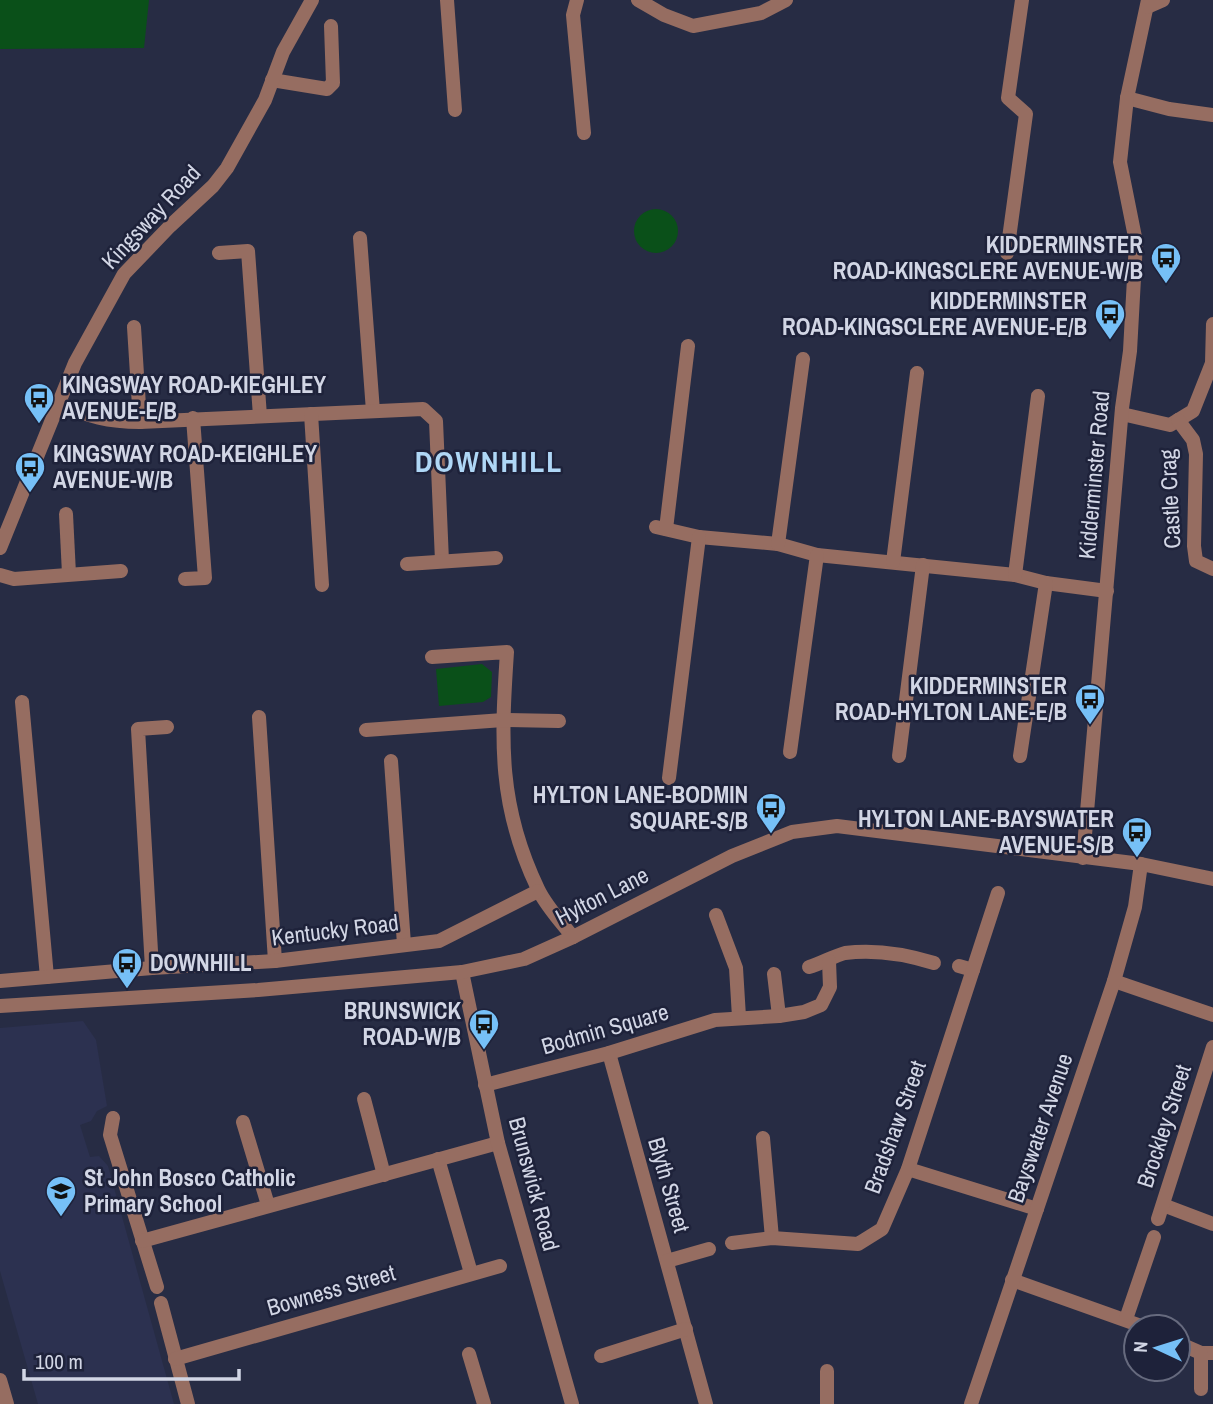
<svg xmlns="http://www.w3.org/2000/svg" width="1213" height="1404" font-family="'Archivo Narrow',sans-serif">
  <rect width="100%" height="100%" fill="#272c44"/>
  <path fill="#2c3150" d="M83 1021 96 1040 107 1106 97 1111 91 1121 80 1125 90 1157 99 1156 108 1166 174 1404H38L0 1271V1028Z"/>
  <g fill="#0a5019">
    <path d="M0 0H149L144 48 0 49Z"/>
    <circle cx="656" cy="231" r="22"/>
    <path d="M482 664 492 672 491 697 483 702 439 706 436 669Z"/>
  </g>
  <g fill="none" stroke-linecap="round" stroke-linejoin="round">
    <g stroke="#966d61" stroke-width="14">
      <path d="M447 0 455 110"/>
      <path d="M577 0 573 15 584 133"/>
      <path d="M1148 0 1127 98 1169 109 1213 115"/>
      <path d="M1147 7 1163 0"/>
      <path d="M272 80 327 89 333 83 331 26"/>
      <path d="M360 238 373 411"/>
      <path d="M219 253 248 251 260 416"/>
      <path d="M1007 253 1026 114 1008 98 1022 0"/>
      <path d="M134 327 140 422"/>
      <path d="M59 403C89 417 108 422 140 422L423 409 436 421 442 561"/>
      <path d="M311 414 322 585"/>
      <path d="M1122 414 1170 425 1193 411 1212 363 1213 324"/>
      <path d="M1178 420 1193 440 1196 454 1194 546 1196 561 1213 569"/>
      <path d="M66 514 69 574"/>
      <path d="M656 527 699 537 778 544 817 555 1015 575 1046 583 1107 591"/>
      <path d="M666 529 688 346"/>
      <path d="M778 544 803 359"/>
      <path d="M893 562 917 373"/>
      <path d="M407 564 496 558"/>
      <path d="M0 575 14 579 121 571"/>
      <path d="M1015 575 1038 396"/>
      <path d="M185 579 205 578 193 418"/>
      <path d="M432 657 507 652C501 741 498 806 538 889 546 906 561 922 573 937"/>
      <path d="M22 702 47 977"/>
      <path d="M259 717 275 961"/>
      <path d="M366 730 503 720 559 721"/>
      <path d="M790 752 817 555"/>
      <path d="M899 756 923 565"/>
      <path d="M1020 756 1046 583"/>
      <path d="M391 761 404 944"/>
      <path d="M669 778 699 537"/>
      <path d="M1083 858 1122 408 1130 351 1136 242 1120 162 1127 98"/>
      <path d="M716 915 736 968 739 1017"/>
      <path d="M959 966 973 970"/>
      <path d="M809 967C820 964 836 955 845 953 876 949 905 954 934 963"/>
      <path d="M152 968 138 729 167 727"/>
      <path d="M774 974 779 1016"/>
      <path d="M0 981 152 968 275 961 439 941 538 891"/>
      <path d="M1114 981 1213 1015"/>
      <path d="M609 1053 706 1404"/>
      <path d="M485 1085 609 1053 715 1020 779 1016 804 1012 821 1005 830 987 829 961"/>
      <path d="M364 1099 384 1175"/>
      <path d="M113 1118 110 1135 157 1287"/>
      <path d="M243 1122 268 1205"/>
      <path d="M763 1138 772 1238"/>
      <path d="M438 1159 471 1273"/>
      <path d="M908 1169 1037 1209"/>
      <path d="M1163 1205 1213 1224"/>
      <path d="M1158 1219 1213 1047"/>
      <path d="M142 1241 498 1143"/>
      <path d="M732 1243 772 1238 858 1244 882 1229 908 1169 998 893"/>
      <path d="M667 1261 709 1249"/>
      <path d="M1012 1280 1144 1327"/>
      <path d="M161 1303 188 1404"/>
      <path d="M1126 1319 1154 1237"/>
      <path d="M1178 1343 1201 1353H1213"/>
      <path d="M1201 1353V1389"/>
      <path d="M469 1354 484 1404"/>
      <path d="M601 1356 686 1329"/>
      <path d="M175 1359 500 1266"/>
      <path d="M0 1380 7 1404"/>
      <path d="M827 1404V1371"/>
      <path d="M971 1404 1114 981 1135 907 1141 864"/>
    </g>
    <g stroke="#966d61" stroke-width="14">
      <path d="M638 0 664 15 693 26 761 13 786 0"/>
      <path d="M0 548 75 363 124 274 170 226 213 186 227 168 265 100 283 52 312 0"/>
      <path d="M462 972 498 1143 572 1404"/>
      <path d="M0 1006 258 990 462 972 524 959 573 937 732 856 792 832 837 826 1141 864 1213 879"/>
    </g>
  </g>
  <defs>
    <g id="bus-pin" transform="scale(1.575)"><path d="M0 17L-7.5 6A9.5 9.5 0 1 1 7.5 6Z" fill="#76c0f7" stroke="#1e223a"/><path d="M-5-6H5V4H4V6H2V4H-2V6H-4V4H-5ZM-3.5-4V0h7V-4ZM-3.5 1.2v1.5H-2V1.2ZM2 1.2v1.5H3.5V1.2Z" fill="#111"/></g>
    <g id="school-pin" transform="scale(1.575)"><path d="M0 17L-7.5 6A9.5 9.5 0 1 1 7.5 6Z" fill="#76c0f7" stroke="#1e223a"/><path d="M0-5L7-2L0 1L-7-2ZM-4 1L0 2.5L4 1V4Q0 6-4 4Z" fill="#111"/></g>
  </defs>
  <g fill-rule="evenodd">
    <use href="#bus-pin" x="1166" y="258"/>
    <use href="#bus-pin" x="1110" y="314"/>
    <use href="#bus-pin" x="39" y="398"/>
    <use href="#bus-pin" x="30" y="467"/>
    <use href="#bus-pin" x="1090" y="699"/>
    <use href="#bus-pin" x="771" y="808"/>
    <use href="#bus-pin" x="1137" y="832"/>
    <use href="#bus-pin" x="127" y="963"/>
    <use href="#bus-pin" x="484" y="1024"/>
    <use href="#school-pin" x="61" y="1191"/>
  </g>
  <g text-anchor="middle" stroke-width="5" stroke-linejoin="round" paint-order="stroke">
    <g font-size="23" fill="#d2d6e5" stroke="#1e223a">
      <text transform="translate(151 217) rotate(-47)" y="8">Kingsway Road</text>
      <text transform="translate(1094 475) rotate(-85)" y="8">Kidderminster Road</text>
      <text transform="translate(1170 499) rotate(-93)" y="8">Castle Crag</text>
      <text transform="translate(602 896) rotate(-27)" y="8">Hylton Lane</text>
      <text transform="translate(335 930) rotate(-7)" y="8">Kentucky Road</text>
      <text transform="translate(605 1029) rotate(-16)" y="8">Bodmin Square</text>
      <text transform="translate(1164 1126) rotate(-72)" y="8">Brockley Street</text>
      <text transform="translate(895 1127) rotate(-70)" y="8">Bradshaw Street</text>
      <text transform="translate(1040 1128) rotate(-71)" y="8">Bayswater Avenue</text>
      <text transform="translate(534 1184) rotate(75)" y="8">Brunswick Road</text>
      <text transform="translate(669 1185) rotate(74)" y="8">Blyth Street</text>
      <text transform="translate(331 1290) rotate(-16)" y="8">Bowness Street</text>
    </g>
    <g font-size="23" font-weight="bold" fill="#d2d6e5" stroke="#1e223a" text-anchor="end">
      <text x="1143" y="253">KIDDERMINSTER<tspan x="1143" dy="26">ROAD-KINGSCLERE AVENUE-W/B</tspan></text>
      <text x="1087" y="309">KIDDERMINSTER<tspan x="1087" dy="26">ROAD-KINGSCLERE AVENUE-E/B</tspan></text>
      <text x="62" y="393" text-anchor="start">KINGSWAY ROAD-KIEGHLEY<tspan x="62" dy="26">AVENUE-E/B</tspan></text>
      <text x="53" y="462" text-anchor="start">KINGSWAY ROAD-KEIGHLEY<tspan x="53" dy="26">AVENUE-W/B</tspan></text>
      <text x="1067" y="694">KIDDERMINSTER<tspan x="1067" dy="26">ROAD-HYLTON LANE-E/B</tspan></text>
      <text x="748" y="803">HYLTON LANE-BODMIN<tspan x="748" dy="26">SQUARE-S/B</tspan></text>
      <text x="1114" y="827">HYLTON LANE-BAYSWATER<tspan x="1114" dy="26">AVENUE-S/B</tspan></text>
      <text x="150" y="971" text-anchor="start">DOWNHILL</text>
      <text x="461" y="1019">BRUNSWICK<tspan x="461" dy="26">ROAD-W/B</tspan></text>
      <text x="84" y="1186" text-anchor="start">St John Bosco Catholic<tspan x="84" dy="26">Primary School</tspan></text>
    </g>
    <g font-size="30" font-weight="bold" letter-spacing="2" fill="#afd7f6" stroke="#1e223a">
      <text x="489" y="472">DOWNHILL</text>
    </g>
  </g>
  <g transform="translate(1157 1348) rotate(274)"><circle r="33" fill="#1e223a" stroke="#666a7e" stroke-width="2"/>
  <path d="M0-5L12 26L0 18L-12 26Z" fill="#76c0f7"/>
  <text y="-10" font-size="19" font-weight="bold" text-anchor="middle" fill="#d2d6e5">N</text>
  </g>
  <path d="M24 1369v10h215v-10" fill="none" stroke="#d2d6e5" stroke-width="3.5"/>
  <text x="35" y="1369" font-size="21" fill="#d2d6e5" stroke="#1e223a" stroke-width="5" paint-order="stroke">100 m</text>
</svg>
